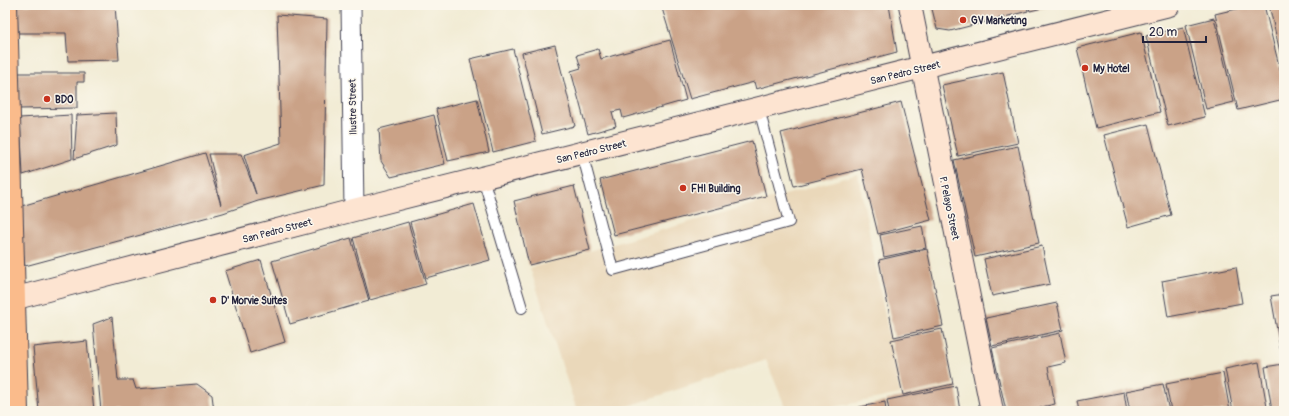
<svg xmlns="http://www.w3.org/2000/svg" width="1289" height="416" font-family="Pangolin,sans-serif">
  <rect width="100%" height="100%" fill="#fbf7ec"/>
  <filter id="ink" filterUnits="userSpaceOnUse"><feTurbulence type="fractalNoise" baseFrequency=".025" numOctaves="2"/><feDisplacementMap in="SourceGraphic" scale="8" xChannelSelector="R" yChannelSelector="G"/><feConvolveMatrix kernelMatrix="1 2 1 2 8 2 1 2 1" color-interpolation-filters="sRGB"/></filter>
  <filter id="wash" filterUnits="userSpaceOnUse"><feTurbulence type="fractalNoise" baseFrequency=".012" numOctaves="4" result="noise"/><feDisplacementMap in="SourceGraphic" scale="16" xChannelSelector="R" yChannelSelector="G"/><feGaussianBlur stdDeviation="0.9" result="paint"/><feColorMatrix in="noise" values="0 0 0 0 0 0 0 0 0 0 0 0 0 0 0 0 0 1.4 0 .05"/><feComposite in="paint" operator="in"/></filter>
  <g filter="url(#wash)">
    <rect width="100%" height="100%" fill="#f2ecd5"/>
    <path fill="#ead8ba" d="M858 174 900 394 814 411H787L766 360 613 411H577L530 268Z"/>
    <g id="blocks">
      <g fill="#caa287">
        <path d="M17 5H115L119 60 68 61 66 33H18Z"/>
        <path d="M661 5H889L897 52 756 89 754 82 690 99Z"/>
        <path d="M931 5H1027L1028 11 950 31 937 29Z"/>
        <path d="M1028 5H1051V6L1030 11Z"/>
        <path d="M1253 5H1264L1284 86V99L1238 110 1215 14Z"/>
        <path d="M1269 5H1284V65H1283Z"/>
        <path d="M277 15 327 19 324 185 258 201 223 213 25 266 18 207 205 153 221 205 209 154H241L256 194 244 155 281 143Z"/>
        <path d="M1214 18 1234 102 1206 109 1186 25Z"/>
        <path d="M1183 27 1205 117 1168 126 1146 36Z"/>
        <path d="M1141 32 1160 112 1096 128 1077 48Z"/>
        <path d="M670 40 686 100 623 118 621 110 612 112 616 126 588 134 571 71 581 68 577 55 598 49 601 59Z"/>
        <path d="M555 45 575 126 542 134 522 53Z"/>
        <path d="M513 49 536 141 493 152 470 59Z"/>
        <path d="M1003 72 1018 143 958 156 942 85Z"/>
        <path d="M17 73H84V82H77V108L18 109Z"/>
        <path d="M477 99 489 152 448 161 436 109Z"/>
        <path d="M901 102 931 220 878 234 862 169 794 186 781 133Z"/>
        <path d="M116 113 117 145 74 159 77 115Z"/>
        <path d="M71 115 72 159 23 175 20 118Z"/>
        <path d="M434 115 445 164 391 177 381 161 379 129Z"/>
        <path d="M1148 124 1171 215 1128 227 1104 135Z"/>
        <path d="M752 141 766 196 614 235 600 180Z"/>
        <path d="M1018 146 1039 243 975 257 954 160Z"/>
        <path d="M574 186 590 250 529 265 514 201Z"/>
        <path d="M474 204 490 260 426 278 410 222Z"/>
        <path d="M408 222 426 284 370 300 353 238Z"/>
        <path d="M922 226 926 248 884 257 880 235Z"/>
        <path d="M351 238 369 301 290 324 272 261Z"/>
        <path d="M1042 246 1050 284 992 296 984 259Z"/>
        <path d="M927 249 943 326 894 337 879 260Z"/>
        <path d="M261 260 285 342 250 353 225 271Z"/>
        <path d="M1236 267 1242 303 1168 317 1162 281Z"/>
        <path d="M1284 294V408L1272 410 1265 367 1283 364 1271 296Z"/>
        <path d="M1057 303 1063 330 992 346 986 318Z"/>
        <path d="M112 317 118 380H133L136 389 197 384 212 395 214 411H101L93 324Z"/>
        <path d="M942 329 953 384 903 395 891 340Z"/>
        <path d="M1060 333 1066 363 1048 367 1055 404 1024 411H1006L992 348Z"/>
        <path d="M87 341 94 411H39L33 347Z"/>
        <path d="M1259 362 1267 407 1247 411H1233L1225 369Z"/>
        <path d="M1223 373 1230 411H1171L1166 384Z"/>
        <path d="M1163 384 1169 411H1130L1126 391Z"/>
        <path d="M956 386 960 411H889L887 400Z"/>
        <path d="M1124 392 1127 411H1079L1077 401Z"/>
        <path d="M885 402 886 411H845V410Z"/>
        <path d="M1077 408V411H1064V410Z"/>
      </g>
    </g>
  </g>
  <g filter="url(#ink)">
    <use href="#blocks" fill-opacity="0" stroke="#414052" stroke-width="1"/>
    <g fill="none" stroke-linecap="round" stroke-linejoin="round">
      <g stroke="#414052" stroke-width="12">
        <g id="lane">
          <path d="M582 153 613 270 789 222 759 109"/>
          <path d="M483 178 522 308"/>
        </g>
      </g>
      <g stroke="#414052" stroke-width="21">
        <path id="street" d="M351 5 354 210"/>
      </g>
      <g stroke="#414052" stroke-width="24">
        <g id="secondary">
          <path d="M910 5 992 411"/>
          <path d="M5 301 354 210 1169 5"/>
        </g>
      </g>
      <g stroke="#414052" stroke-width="24">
        <path id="primary" d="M6 5 17 411"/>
      </g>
      <use href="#lane" stroke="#fff" stroke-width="10"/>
      <use href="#street" stroke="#fff" stroke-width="19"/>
      <use href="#secondary" stroke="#fde4d1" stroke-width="22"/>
      <use href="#primary" stroke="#fabb8b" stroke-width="22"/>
    </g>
  </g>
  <g fill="#c8321e" stroke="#fbf7ec" stroke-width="1.5">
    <circle cx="963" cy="20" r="4"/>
    <circle cx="1085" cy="68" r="4"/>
    <circle cx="47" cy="99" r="4"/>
    <circle cx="683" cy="188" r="4"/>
    <circle cx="213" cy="300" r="4"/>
  </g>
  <g text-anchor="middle" stroke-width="3" stroke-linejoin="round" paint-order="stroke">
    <g font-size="10" font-weight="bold" fill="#22223b" stroke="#fbf7ec" text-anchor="start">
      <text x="971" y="24">GV Marketing</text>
      <text x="1093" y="72">My Hotel</text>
      <text x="55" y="103">BDO</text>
      <text x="691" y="192">FHI Building</text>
      <text x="221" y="304">D' Morvie Suites</text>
    </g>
    <g font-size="10" fill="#22223b" stroke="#fbf7ec">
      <text transform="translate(905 72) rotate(-14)" y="4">San Pedro Street</text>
      <text transform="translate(352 107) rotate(-91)" y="4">Ilustre Street</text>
      <text transform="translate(591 151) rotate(-14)" y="4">San Pedro Street</text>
      <text transform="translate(950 208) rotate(78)" y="4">P. Pelayo Street</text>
      <text transform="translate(277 230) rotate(-15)" y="4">San Pedro Street</text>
    </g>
  </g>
  <rect width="1289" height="416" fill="none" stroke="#fbf7ec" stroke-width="20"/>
  <path d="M1143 36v6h63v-6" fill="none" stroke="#22223b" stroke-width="2"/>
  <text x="1149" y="36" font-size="12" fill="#22223b" stroke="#fbf7ec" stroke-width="3" paint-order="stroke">20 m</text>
</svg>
